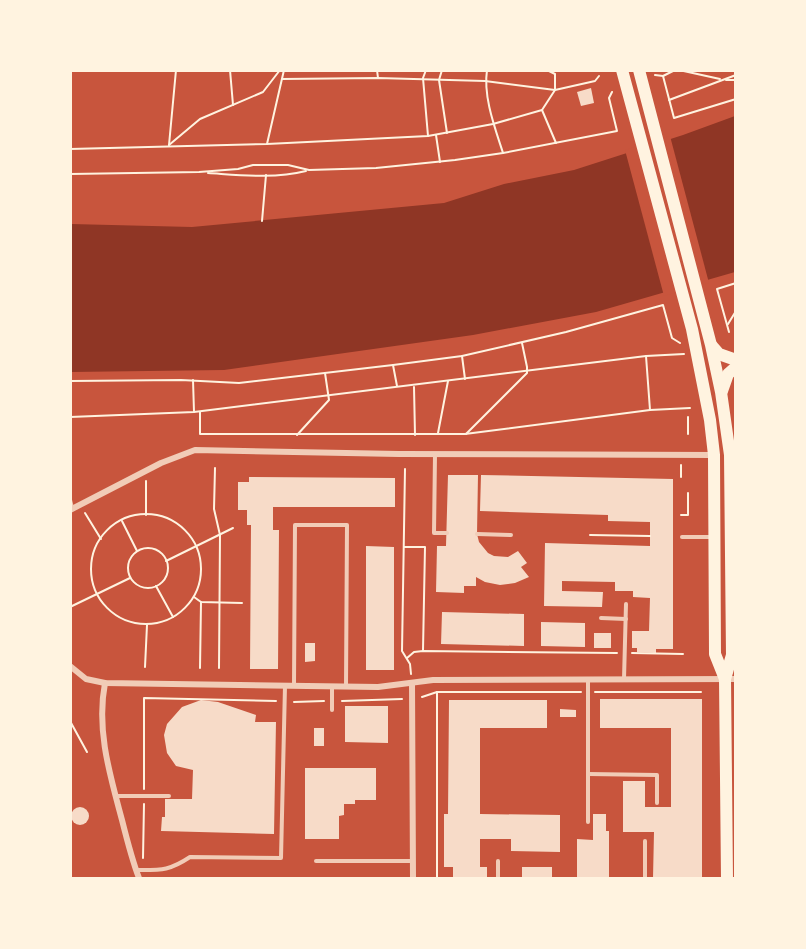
<svg xmlns="http://www.w3.org/2000/svg" width="806" height="949" font-family="Overpass,sans-serif">
  <rect width="100%" height="100%" fill="#c8553d"/>
  <path fill="#8f3625" d="M735 116V272L596 312 473 335 224 370 71 372V224L192 227 444 203 504 184 574 170 683 135Z"/>
  <path fill="#c8553d" d="M670 136 709 283 664 296 625 150Z"/>
  <g fill="#f7dbc8">
    <path d="M591 88 594 103 581 106 577 92Z"/>
    <path d="M448 475H478L477 534 479 542 488 553 494 556 508 557 518 551 527 563 521 567 529 577 515 583 500 585 485 582 476 577V586H464V593L436 592 437 546H446Z"/>
    <path d="M481 475 673 479V649H656V653L637 652V648H632V631H649L650 598 633 597V591H615V582L562 581V591L603 592 602 607 544 606 545 543 650 546V522L608 521V515L480 511Z"/>
    <path d="M249 477 395 478V507H273V530H279L278 669H250L251 525H247V510H238V482H249Z"/>
    <path d="M366 546 394 547V670H366Z"/>
    <path d="M442 612 524 614V646L441 644Z"/>
    <path d="M541 622 585 623V647L541 646Z"/>
    <rect x="594" y="633" width="17" height="15"/>
    <path d="M305 643H315V661L305 662Z"/>
    <path d="M600 699H702V878H653L654 832H623V781H645V807H671V728H600Z"/>
    <path d="M201 700 218 702 256 715 255 722H276L274 834 161 831 162 817H165V799H192L193 770 176 766 167 753 164 735 167 724 182 707Z"/>
    <path d="M449 700H547V728H480V814L560 815V852L511 851V839H480V867H487V878H453V867H444V814H448Z"/>
    <path d="M345 706H388V743L345 742Z"/>
    <path d="M560 709 576 710V717H560Z"/>
    <rect x="314" y="728" width="10" height="18"/>
    <path d="M305 768H376V800H355V804H344V815L339 816V839H305Z"/>
    <circle cx="80" cy="816" r="9"/>
    <path d="M593 814H606V831H609V878H577V839L593 840Z"/>
    <rect x="522" y="867" width="30" height="11"/>
  </g>
  <g fill="none" stroke-linecap="round" stroke-linejoin="round">
    <g stroke="#fff3e0" stroke-width="2">
      <path d="M230 70 233 105"/>
      <path d="M377 70 378 78"/>
      <path d="M426 70 423 78 428 136"/>
      <path d="M442 70 439 80 447 133"/>
      <path d="M487 70C483 97 495 128 503 153"/>
      <path d="M679 70 720 79"/>
      <path d="M655 75 663 76 674 118 736 99"/>
      <path d="M663 76 675 70"/>
      <path d="M282 79 378 78 485 81 555 90 595 81 599 76"/>
      <path d="M726 80H736"/>
      <path d="M669 100 736 75"/>
      <path d="M542 110 556 143"/>
      <path d="M436 135 440 162"/>
      <path d="M267 144 284 70"/>
      <path d="M169 145 200 119 263 92 280 70"/>
      <path d="M169 145 176 70"/>
      <path d="M70 149 267 144 428 136 493 124 542 110 555 90V74L547 70"/>
      <path d="M208 173C240 175 274 179 306 171"/>
      <path d="M70 174 199 172 238 169 253 165H288L309 170 376 168 455 160 503 153 617 131 609 98 612 92"/>
      <path d="M262 221 266 175"/>
      <path d="M728 324 736 311"/>
      <path d="M729 332 717 289 736 283"/>
      <path d="M736 332V334"/>
      <path d="M462 356 465 379"/>
      <path d="M646 356 650 410"/>
      <path d="M393 365 397 386"/>
      <path d="M193 380 194 412"/>
      <path d="M70 381 181 380 239 383 393 365 462 356 566 332 663 305 672 338 680 343"/>
      <path d="M414 387 415 435"/>
      <path d="M200 412V434H465L650 410 690 408"/>
      <path d="M70 417 194 412 646 356 684 354"/>
      <path d="M688 417V434"/>
      <path d="M438 433 448 381"/>
      <path d="M466 434 527 373V367L522 343"/>
      <path d="M297 435 329 400 325 373"/>
      <path d="M215 468 214 509 220 535 219 668"/>
      <path d="M405 469 402 651 410 664 411 674"/>
      <path d="M681 477V465"/>
      <path d="M85 513 101 539"/>
      <circle cx="146" cy="569" r="55"/>
      <path d="M146 515V481"/>
      <path d="M681 515H688V493"/>
      <path d="M122 521 137 551"/>
      <path d="M590 535 650 536"/>
      <path d="M404 547H425L423 650"/>
      <circle cx="148" cy="568" r="20"/>
      <path d="M166 561 233 528"/>
      <path d="M156 586 173 617"/>
      <path d="M194 597 201 602 242 603"/>
      <path d="M70 607 130 578"/>
      <path d="M632 653 683 654"/>
      <path d="M407 658 414 652 423 651 617 653"/>
      <path d="M145 667 147 625"/>
      <path d="M200 668 201 602"/>
      <path d="M595 692H701"/>
      <path d="M422 697 437 692H581"/>
      <path d="M342 701 402 699"/>
      <path d="M294 702 324 701"/>
      <path d="M70 721 87 752"/>
      <path d="M144 789V698L276 701"/>
      <path d="M143 858 144 804"/>
      <path d="M437 878V692"/>
    </g>
    <g stroke="#f1ccb7" stroke-width="4">
      <path d="M435 455 434 533H447"/>
      <path d="M70 500 72 508"/>
      <path d="M477 534 511 535"/>
      <path d="M682 537H711"/>
      <path d="M601 618 626 619"/>
      <path d="M624 679 626 604"/>
      <path d="M294 685 295 525H347L346 686"/>
      <path d="M332 710V687"/>
      <path d="M588 774 657 775V803"/>
      <path d="M116 796H169"/>
      <path d="M588 822V680"/>
      <path d="M316 861H413"/>
      <path d="M137 870C161 870 169 871 190 857L281 858 285 686"/>
      <path d="M498 878V861"/>
      <path d="M645 878V841"/>
    </g>
    <g stroke="#f1ccb7" stroke-width="6">
      <path d="M70 510 161 463 195 450 399 454 714 455"/>
      <path d="M70 666 86 679 105 683 378 687 433 680 736 679"/>
      <path d="M105 683C96 730 110 775 122 820 127 840 132 860 139 878"/>
      <path d="M412 683 413 878"/>
    </g>
    <g stroke="#fff3e0" stroke-width="12">
      <path d="M622 70 692 329 710 420 714 455 715 654 725 679"/>
      <path d="M639 70 711 345 721 392 730 455 732 655 725 679 727 878"/>
      <path d="M712 346 719 354 736 360"/>
      <path d="M722 391 728 374 736 367"/>
    </g>
  </g>
  <rect width="806" height="949" fill="none" stroke="#fff3e0" stroke-width="144"/>
</svg>
